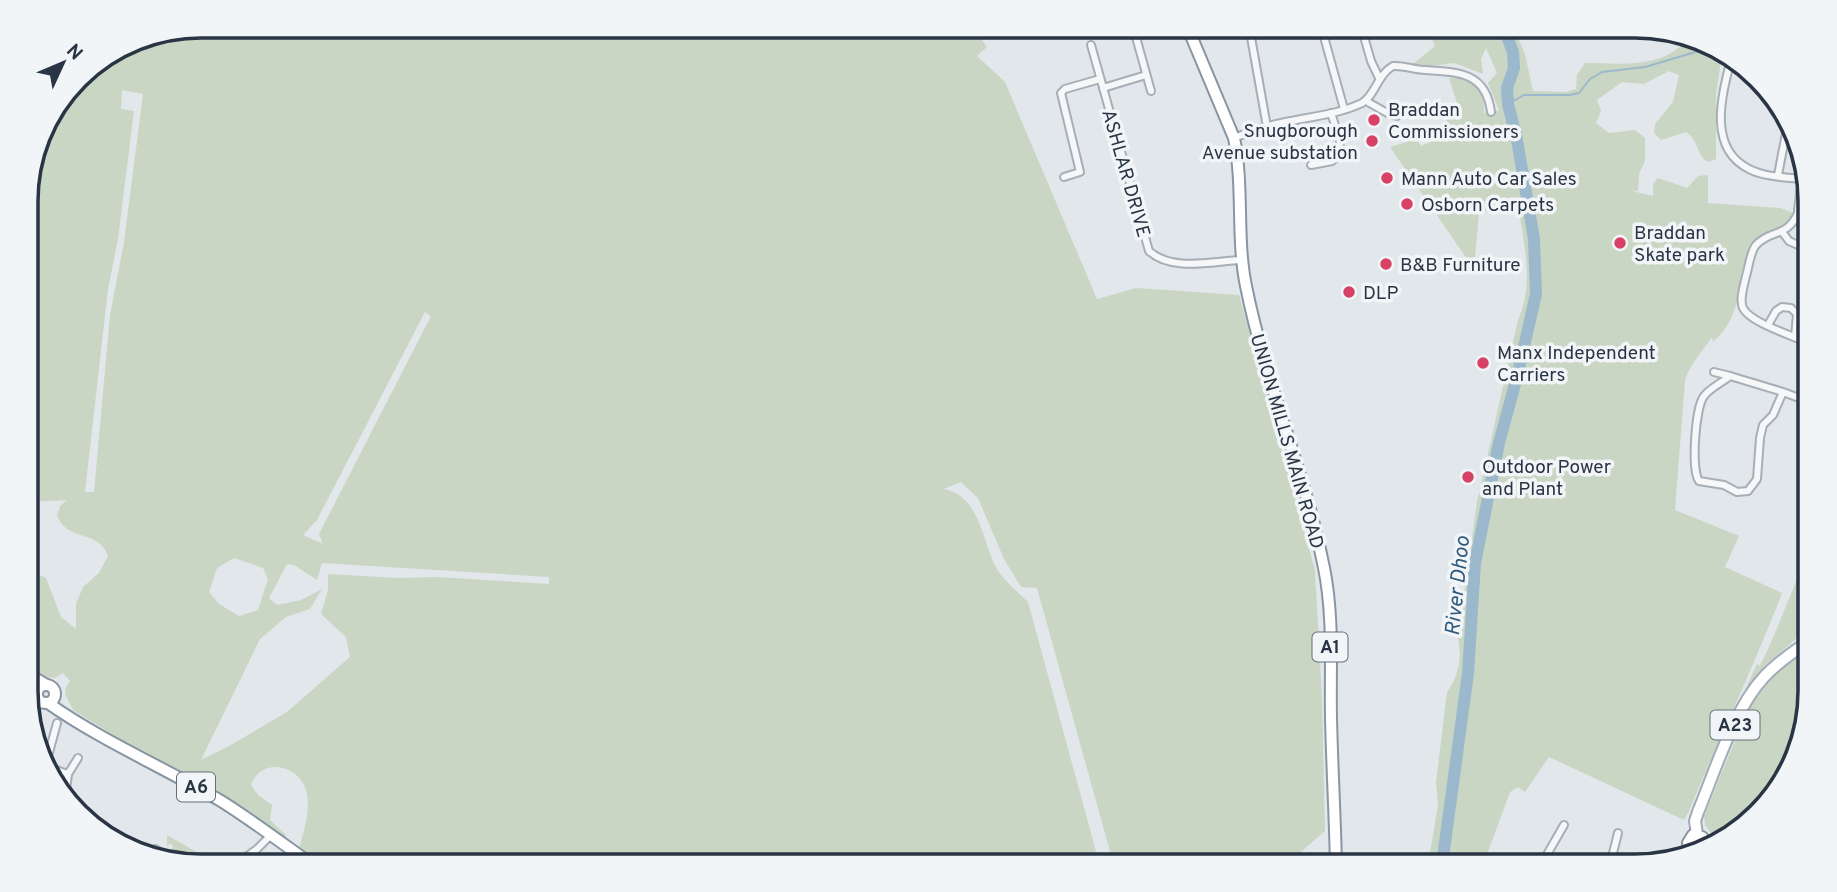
<svg xmlns="http://www.w3.org/2000/svg" width="1837" height="892" font-family="Overpass,sans-serif">
  <rect width="100%" height="100%" fill="#e2e7eb"/>
  <g fill="#c9d6c3" fill-rule="evenodd">
    <path d="M202 26H972L987 47 977 56 1005 82 1097 299 1136 288 1239 295 1315 570 1322 699 1325 831 1301 852 1302 865 1114 866 1037 588 1021 587 1004 559 978 498 961 482 944 489C981 496 982 543 997 569 1004 581 1018 592 1028 602L1100 866H322L299 848C304 831 310 813 307 794 302 766 262 755 251 785L258 795 272 805 270 820 286 835 285 840 199 785 193 777 128 744 73 710 65 694 66 687 70 681 63 673 55 678 45 677 28 667V581L36 574 46 578 61 617 76 629V604L83 587 99 573 108 556C99 529 69 543 57 516L60 506 67 500 27 502V190L45 124 86 70 135 39ZM122 90 143 94 124 242 110 315 94 492H85L108 289 118 239 134 111 121 109ZM425 312 431 316 319 534 323 544 303 535 317 520ZM234 558 263 568 268 579 258 610 239 616 219 604 209 592 217 568ZM322 563 549 577V584L437 577 398 578 328 574V590L321 614 346 637 350 657 287 712 229 746 201 760 260 639 286 617 310 609 322 589 301 600 277 605 269 598 287 564 294 565 317 580Z"/>
    <path d="M1427 26H1513L1525 54 1533 91 1565 92 1576 89 1577 75 1585 63C1619 63 1655 69 1682 45L1722 55 1716 94V159L1708 162C1695 154 1700 141 1686 132L1661 140 1654 133 1655 124 1673 102 1679 75 1669 71 1644 84 1622 82 1597 100 1601 111 1596 123 1609 133 1635 130 1645 138V161L1639 174 1638 191 1628 190 1653 196V184L1658 178 1687 188 1698 176 1708 175V203L1781 208 1793 213 1790 221C1778 229 1764 232 1754 244 1732 272 1750 309 1713 342L1712 337C1703 351 1689 365 1685 381L1675 510 1739 536 1725 567 1782 593C1754 667 1719 738 1689 811L1684 820 1549 757 1525 792 1518 787 1510 792 1483 865H1428L1438 805 1436 783 1447 692C1459 676 1462 657 1458 638L1477 502 1518 320C1535 284 1523 241 1518 203L1479 213 1474 269 1390 147 1417 139 1421 146 1443 136 1445 122 1454 113 1457 103 1449 78C1471 76 1486 92 1484 113L1499 110 1488 83 1497 73 1486 48 1481 59 1483 74 1454 63 1423 67 1413 64 1435 46Z"/>
    <path d="M1804 563 1810 565 1811 614 1807 629 1766 665 1745 690 1757 664 1759 666C1765 661 1797 578 1804 563Z"/>
    <path d="M1811 652V691L1793 768 1733 836 1717 841 1705 825 1704 816 1745 716C1757 694 1784 656 1811 652Z"/>
    <path d="M167 835 200 854V865L165 857 173 848 171 843 167 846Z"/>
  </g>
  <g fill="none" stroke-linecap="round" stroke-linejoin="round">
    <path stroke="#9bb8cd" stroke-width="2" d="M1508 104 1524 95H1570L1579 93 1590 79 1602 72 1645 67 1709 48"/>
    <path stroke="#9bb8cd" stroke-width="12" d="M1442 865 1468 673 1475 563 1499 443 1518 373 1536 294 1534 239 1517 140 1508 104 1507 88 1514 68 1513 52 1503 26"/>
    <g stroke="#a7aeb6" stroke-width="10">
      <g id="minor">
        <path d="M1249 26 1267 127"/>
        <path d="M1321 26 1344 109"/>
        <path d="M1361 26 1371 61 1379 78"/>
        <path d="M1398 26 1400 32"/>
        <path d="M1134 30 1151 91"/>
        <path d="M1091 45 1149 251C1172 272 1213 261 1241 260"/>
        <path d="M1731 59C1722 95 1707 148 1749 169 1766 178 1791 177 1809 180"/>
        <path d="M1103 88 1146 75"/>
        <path d="M1366 101 1389 114 1397 116"/>
        <path d="M1234 138C1249 132 1265 126 1281 123 1307 117 1337 115 1362 103 1375 96 1377 75 1393 66 1404 65 1414 70 1425 70 1458 72 1486 72 1491 112"/>
        <path d="M1311 165 1332 161 1339 154 1340 140 1331 113"/>
        <path d="M1778 175 1787 128 1785 120"/>
        <path d="M1064 177 1080 172 1061 93 1065 89 1100 79"/>
        <path d="M1798 210 1802 179"/>
        <path d="M1798 213C1787 238 1771 229 1756 245 1750 252 1749 267 1746 276 1744 286 1739 299 1743 308 1750 323 1795 336 1810 344"/>
        <path d="M1783 233 1789 241 1809 250"/>
        <path d="M1768 325 1776 311 1782 307 1791 308 1797 314 1795 337"/>
        <path d="M1714 372 1730 376"/>
        <path d="M1783 392 1730 376C1723 382 1710 388 1704 396 1695 408 1691 470 1699 481L1724 485 1737 492 1748 491 1757 479 1760 438 1763 425 1773 415 1783 392 1799 398 1810 394"/>
        <path d="M28 699 36 694"/>
        <path d="M28 708 45 703"/>
        <path d="M47 760 57 723"/>
        <path d="M50 768 68 774 65 799"/>
        <path d="M68 774 78 758"/>
        <path d="M155 849 161 853 162 857"/>
        <path d="M1541 865 1564 825"/>
        <path d="M1610 865 1618 833"/>
        <path d="M234 866 257 849 271 835"/>
      </g>
    </g>
    <g stroke="#a1acb8" stroke-width="14">
      <path id="primary" d="M1697 834 1695 821 1698 812C1715 771 1734 709 1764 677 1778 662 1794 651 1811 640"/>
    </g>
    <g stroke="#8895a3" stroke-width="14">
      <g id="trunk">
        <path d="M1187 26 1234 138C1244 186 1236 238 1246 286 1265 382 1305 472 1324 568 1334 617 1330 668 1331 717 1332 766 1335 816 1336 865"/>
        <path d="M28 674 45 684"/>
        <circle cx="46" cy="694" r="9"/>
        <path d="M48 703C102 741 163 767 221 801 253 821 283 844 314 866"/>
        <path d="M1693 850 1688 843 1693 835 1702 837V847"/>
      </g>
    </g>
    <use href="#minor" stroke="#f5f7f9" stroke-width="6"/>
    <use href="#primary" stroke="#fff" stroke-width="10"/>
    <use href="#trunk" stroke="#fff" stroke-width="10"/>
  </g>
  <g fill="#d74165" stroke="#f2f5f8" stroke-width="2.5">
    <circle cx="1374" cy="120" r="7"/>
    <circle cx="1372" cy="141" r="7"/>
    <circle cx="1387" cy="178" r="7"/>
    <circle cx="1407" cy="204" r="7"/>
    <circle cx="1620" cy="243" r="7"/>
    <circle cx="1386" cy="264" r="7"/>
    <circle cx="1349" cy="292" r="7"/>
    <circle cx="1483" cy="363" r="7"/>
    <circle cx="1468" cy="477" r="7"/>
  </g>
  <g text-anchor="middle" stroke-width="7" stroke-linejoin="round" paint-order="stroke">
    <g fill="#f2f5f8" stroke="#656f7a" stroke-width="2">
      <rect x="1312.5" y="632.5" width="35" height="29" rx="5"/>
      <rect x="1710.5" y="710.5" width="49" height="29" rx="5"/>
      <rect x="177" y="772.5" width="38" height="29" rx="5"/>
    </g>
    <g font-size="18" font-weight="bold" fill="#293544">
      <text x="1330" y="653">A1</text>
      <text x="1735" y="731">A23</text>
      <text x="196" y="793">A6</text>
    </g>
    <g font-size="19" fill="#293544" stroke="#f2f5f8" text-anchor="start">
      <text x="1388" y="116">Braddan<tspan x="1388" dy="22">Commissioners</tspan></text>
      <text x="1358" y="137" text-anchor="end">Snugborough<tspan x="1358" dy="22">Avenue substation</tspan></text>
      <text x="1401" y="185">Mann Auto Car Sales</text>
      <text x="1421" y="211">Osborn Carpets</text>
      <text x="1634" y="239">Braddan<tspan x="1634" dy="22">Skate park</tspan></text>
      <text x="1400" y="271">B&amp;B Furniture</text>
      <text x="1363" y="299">DLP</text>
      <text x="1497" y="359">Manx Independent<tspan x="1497" dy="22">Carriers</tspan></text>
      <text x="1482" y="473">Outdoor Power<tspan x="1482" dy="22">and Plant</tspan></text>
    </g>
    <g font-size="19" fill="#293544" stroke="#f2f5f8">
      <text transform="translate(1127 173) rotate(74)" y="7">ASHLAR DRIVE</text>
      <text transform="translate(1288 441) rotate(74)" y="7">UNION MILLS MAIN ROAD</text>
    </g>
    <g font-size="21" font-style="italic" fill="#30597b" stroke="#f2f5f8">
      <text transform="translate(1457 586) rotate(-84)" y="7">River Dhoo</text>
    </g>
  </g>
  <path d="M0 0H1837V892H0ZM201 38H1635A163 163 0 0 1 1798 201V691A163 163 0 0 1 1635 854H201A163 163 0 0 1 38 691V201A163 163 0 0 1 201 38Z" fill="#f2f5f8" fill-rule="evenodd"/>
  <path fill="none" stroke="#293544" stroke-width="3.5" d="M201 38H1635A163 163 0 0 1 1798 201V691A163 163 0 0 1 1635 854H201A163 163 0 0 1 38 691V201A163 163 0 0 1 201 38Z"/>
  <g transform="translate(63 63) rotate(46)" stroke="#f2f5f8" stroke-width="5" paint-order="stroke">
  <path d="M0-5L12 26L0 18L-12 26Z" fill="#293544"/>
  <text y="-10" font-size="19" font-weight="bold" text-anchor="middle" fill="#293544">N</text>
  </g>
</svg>
